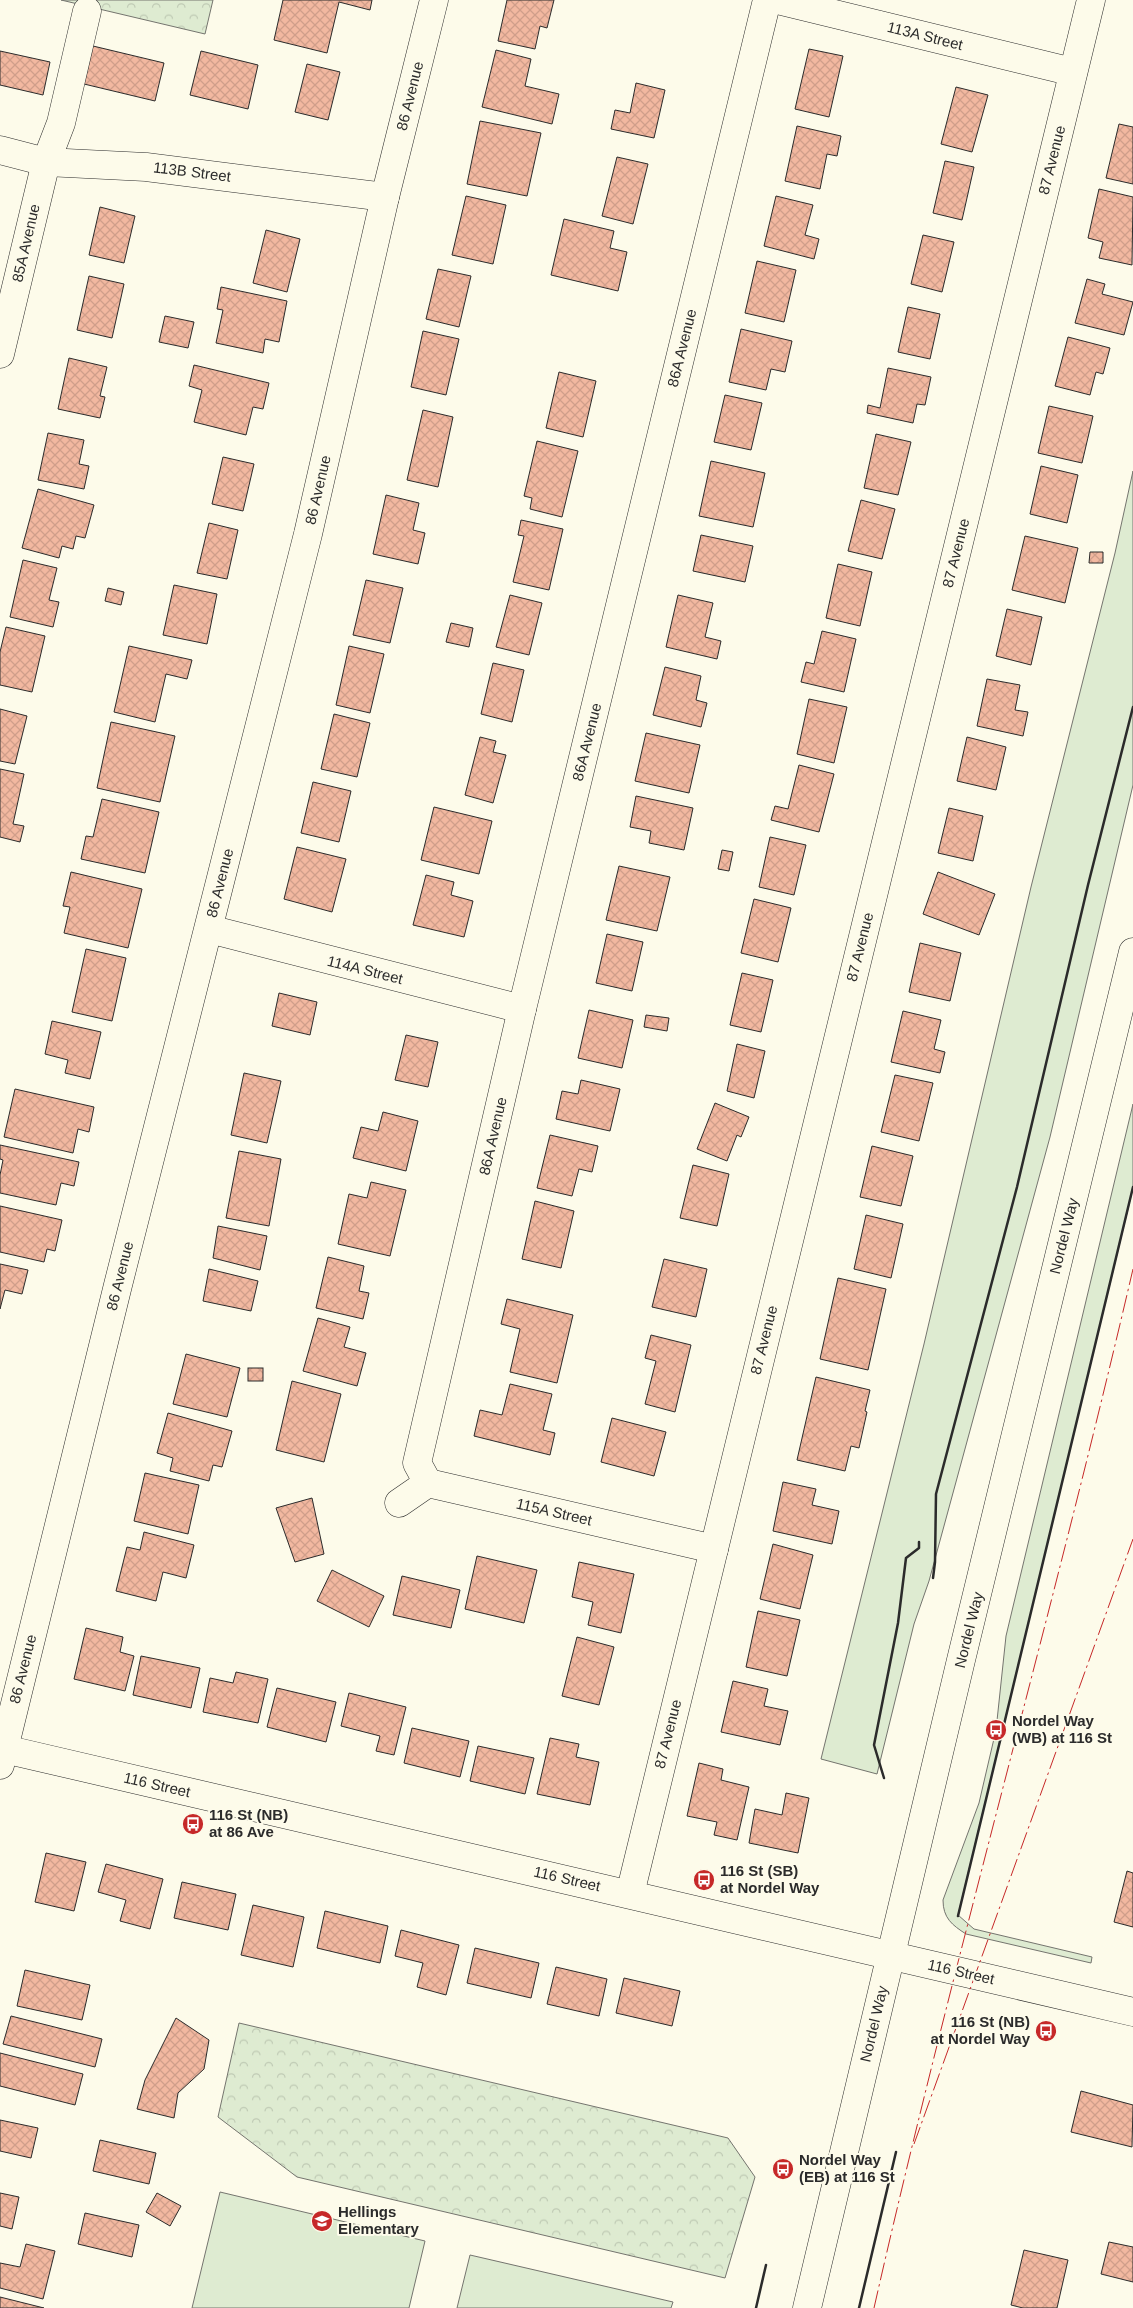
<svg xmlns="http://www.w3.org/2000/svg" width="1133" height="2308" font-family="Arial,sans-serif">
  <defs>
    <pattern id="forest-crowns" width="20" height="18" patternUnits="userSpaceOnUse" patternTransform="scale(1.25)"><rect width="20" height="18" fill="#deebd1"/><path d="M2 6a3 3 0 1 1 6 0M12 15a3 3 0 1 1 6 0" fill="none" stroke="#bfcab4"/></pattern>
    <pattern id="building-cross-hatch" width="8" height="8" patternUnits="userSpaceOnUse" patternTransform="scale(1.25)"><rect width="8" height="8" fill="#f2b8a0"/><path d="M0 0l8 8M0 8l8-8" fill="none" stroke="#d09e8a"/></pattern>
  </defs>
  <rect width="100%" height="100%" fill="#fdfbea"/>
  <g fill="#deebd1" stroke="#74746e">
    <path d="M1133 471V785L1050 1137 929 1581 914 1624 877 1774 821 1759 924 1344 1031 887 1115 553Z"/>
    <path d="M1133 1104V1188L958 1915 974 1929 1092 1957 1091 1963 966 1934C952 1925 943 1918 943 1900L979 1803 996 1730 1006 1636Z"/>
    <path d="M220 2192 425 2241 409 2308H192Z"/>
    <path d="M470 2255 673 2302 671 2308H457Z"/>
  </g>
  <g fill="url(#forest-crowns)" stroke="#74746e">
    <path d="M61 0H213L205 34Z"/>
    <path d="M239 2023 728 2138 755 2177 725 2278 297 2177 218 2117Z"/>
  </g>
  <g fill="url(#building-cross-hatch)" stroke="#2b2b2b">
    <path d="M283 0H372L370 10 339 2 327 53 274 40Z"/>
    <path d="M507 0H554L547 28 540 26 535 49 498 41Z"/>
    <path d="M93 46 164 63 155 101 84 84Z"/>
    <path d="M809 49 843 56 829 117 795 109Z"/>
    <path d="M496 50 531 59 525 86 559 94 552 124 482 107Z"/>
    <path d="M0 51 50 62 43 95 0 85Z"/>
    <path d="M201 51 258 65 248 109 190 95Z"/>
    <path d="M307 64 340 72 328 120 295 112Z"/>
    <path d="M636 83 665 90 654 138 611 129 615 110 630 113Z"/>
    <path d="M956 87 988 95 972 152 941 144Z"/>
    <path d="M480 121 541 133 527 196 467 184Z"/>
    <path d="M1119 124 1133 127V184L1106 178Z"/>
    <path d="M797 126 841 136 837 156 827 154 820 189 785 181Z"/>
    <path d="M617 157 648 164 633 224 602 216Z"/>
    <path d="M945 161 974 167 962 220 933 213Z"/>
    <path d="M1099 189 1133 197 1132 265 1099 258 1103 242 1088 238Z"/>
    <path d="M466 196 506 205 493 264 452 255Z"/>
    <path d="M776 196 813 205 805 235 819 239 814 259 764 246Z"/>
    <path d="M100 207 135 216 124 263 89 255Z"/>
    <path d="M564 219 614 231 610 248 627 252 618 291 551 275Z"/>
    <path d="M266 230 300 239 287 292 253 283Z"/>
    <path d="M923 235 954 242 942 292 911 284Z"/>
    <path d="M757 261 796 270 784 322 745 313Z"/>
    <path d="M438 269 471 276 459 327 426 319Z"/>
    <path d="M89 276 124 284 112 338 77 330Z"/>
    <path d="M1087 279 1105 284 1102 294 1133 302 1124 335 1075 323Z"/>
    <path d="M221 287 287 301 279 342 265 339 263 353 216 343 223 310 217 309Z"/>
    <path d="M908 307 940 314 930 359 898 352Z"/>
    <path d="M165 316 194 322 188 348 159 342Z"/>
    <path d="M741 329 792 341 785 372 771 369 766 390 729 382Z"/>
    <path d="M423 331 459 339 446 395 411 387Z"/>
    <path d="M1068 337 1110 348 1103 374 1096 372 1090 395 1055 386Z"/>
    <path d="M69 358 107 367 100 396 105 397 100 418 58 409Z"/>
    <path d="M194 365 269 383 263 409 253 407 246 435 194 422 202 390 189 386Z"/>
    <path d="M888 368 931 377 925 405 917 404 913 423 867 413 868 405 880 408Z"/>
    <path d="M559 372 596 381 583 437 546 428Z"/>
    <path d="M725 395 762 403 751 450 714 442Z"/>
    <path d="M1049 406 1093 416 1082 463 1038 453Z"/>
    <path d="M423 410 453 417 438 487 407 480Z"/>
    <path d="M48 433 84 440 79 464 89 466 84 489 38 480Z"/>
    <path d="M876 434 911 442 898 495 864 488Z"/>
    <path d="M537 441 578 451 562 517 530 509 532 498 524 496Z"/>
    <path d="M223 457 254 464 243 511 212 504Z"/>
    <path d="M711 461 765 473 753 527 699 516Z"/>
    <path d="M1041 466 1078 475 1067 523 1030 514Z"/>
    <path d="M38 489 94 505 85 538 76 536 73 549 62 546 59 558 22 548Z"/>
    <path d="M386 495 419 503 413 530 425 533 418 564 373 554Z"/>
    <path d="M861 500 895 509 882 559 848 551Z"/>
    <path d="M521 520 563 529 549 590 513 582 524 536 518 535Z"/>
    <path d="M209 523 238 530 227 579 197 573Z"/>
    <path d="M701 535 753 546 745 582 693 571Z"/>
    <path d="M1025 536 1078 548 1065 603 1012 590Z"/>
    <path d="M1090 552H1103V563H1089Z"/>
    <path d="M23 560 57 568 49 600 59 602 53 627 10 617Z"/>
    <path d="M838 564 872 572 860 626 826 618Z"/>
    <path d="M366 580 403 588 390 643 353 635Z"/>
    <path d="M174 585 217 594 207 644 163 635Z"/>
    <path d="M108 588 124 592 121 605 105 601Z"/>
    <path d="M510 595 542 603 529 655 496 647Z"/>
    <path d="M678 595 713 603 705 637 721 641 717 659 666 647Z"/>
    <path d="M1007 609 1042 617 1031 665 996 656Z"/>
    <path d="M451 623 473 628 469 647 446 642Z"/>
    <path d="M6 627 45 636 32 692 0 685V652Z"/>
    <path d="M822 631 856 639 844 692 801 682 806 662 814 664Z"/>
    <path d="M129 646 192 660 187 679 166 674 155 722 114 712Z"/>
    <path d="M349 646 384 654 370 713 336 705Z"/>
    <path d="M493 663 524 670 512 722 481 714Z"/>
    <path d="M665 667 701 676 696 700 707 703 701 727 653 715Z"/>
    <path d="M987 679 1020 685 1015 710 1028 712 1023 736 977 726Z"/>
    <path d="M809 699 847 707 834 763 797 754Z"/>
    <path d="M0 709 27 716 15 764 0 761Z"/>
    <path d="M334 714 370 723 357 777 321 769Z"/>
    <path d="M111 722 175 736 160 802 97 788Z"/>
    <path d="M646 733 700 745 689 793 635 781Z"/>
    <path d="M480 737 496 741 493 752 506 755 493 803 465 795Z"/>
    <path d="M967 737 1006 747 996 790 957 781Z"/>
    <path d="M799 765 834 774 819 832 771 820 775 806 788 809Z"/>
    <path d="M0 769 24 774 13 824 24 826 20 842 0 837Z"/>
    <path d="M313 782 351 791 339 842 301 833Z"/>
    <path d="M636 796 693 808 684 850 649 843 651 831 630 827Z"/>
    <path d="M102 799 159 812 145 873 81 859 86 836 93 837Z"/>
    <path d="M434 807 492 821 479 874 421 860Z"/>
    <path d="M949 808 983 816 973 861 938 853Z"/>
    <path d="M770 837 806 845 794 895 759 887Z"/>
    <path d="M297 847 346 859 332 912 284 899Z"/>
    <path d="M722 850 733 852 729 871 718 869Z"/>
    <path d="M619 866 670 877 657 931 606 920Z"/>
    <path d="M71 872 142 889 128 948 64 933 70 907 63 906Z"/>
    <path d="M938 872 995 894 979 935 923 914Z"/>
    <path d="M426 875 454 882 451 895 473 901 464 937 413 925Z"/>
    <path d="M754 899 791 908 778 962 741 953Z"/>
    <path d="M607 934 643 942 632 991 596 983Z"/>
    <path d="M920 943 961 953 950 1001 909 992Z"/>
    <path d="M86 949 126 958 112 1021 72 1012Z"/>
    <path d="M742 973 773 980 761 1032 730 1025Z"/>
    <path d="M279 993 317 1002 310 1035 272 1026Z"/>
    <path d="M589 1010 633 1020 622 1068 578 1058Z"/>
    <path d="M903 1011 941 1020 934 1049 945 1052 940 1073 891 1062Z"/>
    <path d="M646 1015 669 1018 667 1031 644 1027Z"/>
    <path d="M52 1021 101 1032 90 1079 65 1073 68 1060 45 1054Z"/>
    <path d="M406 1035 438 1042 428 1087 395 1080Z"/>
    <path d="M737 1044 765 1051 754 1098 727 1091Z"/>
    <path d="M244 1073 281 1081 267 1143 231 1135Z"/>
    <path d="M895 1075 933 1083 919 1141 881 1132Z"/>
    <path d="M581 1080 620 1089 610 1131 556 1119 562 1091 578 1094Z"/>
    <path d="M15 1089 94 1107 89 1132 78 1129 73 1153 4 1137Z"/>
    <path d="M715 1103 749 1117 741 1137 737 1135 727 1161 697 1149Z"/>
    <path d="M383 1112 418 1121 406 1171 353 1158 361 1127 378 1131Z"/>
    <path d="M550 1135 598 1146 592 1172 579 1169 572 1196 537 1188Z"/>
    <path d="M0 1145 79 1162 74 1186 61 1183 56 1205 0 1193V1175L3 1160 0 1159Z"/>
    <path d="M872 1146 913 1156 901 1206 860 1197Z"/>
    <path d="M239 1151 281 1159 269 1226 226 1218Z"/>
    <path d="M693 1165 729 1174 717 1226 680 1218Z"/>
    <path d="M371 1182 406 1190 390 1256 338 1244 349 1194 367 1198Z"/>
    <path d="M535 1201 574 1211 561 1268 522 1259Z"/>
    <path d="M0 1206 62 1220 55 1251 47 1249 44 1262 0 1252Z"/>
    <path d="M866 1215 903 1224 891 1278 854 1269Z"/>
    <path d="M218 1226 267 1236 260 1270 213 1258Z"/>
    <path d="M328 1257 364 1266 359 1291 369 1293 363 1319 316 1308Z"/>
    <path d="M664 1259 707 1269 696 1317 652 1307Z"/>
    <path d="M0 1264 28 1270 22 1294 5 1290 0 1309Z"/>
    <path d="M209 1269 258 1281 251 1311 203 1301Z"/>
    <path d="M838 1278 886 1289 868 1370 820 1359Z"/>
    <path d="M507 1299 573 1315 557 1383 510 1372 520 1329 501 1324Z"/>
    <path d="M318 1318 350 1327 344 1347 366 1353 357 1386 303 1371Z"/>
    <path d="M651 1335 691 1345 675 1412 645 1404 656 1361 645 1358Z"/>
    <path d="M186 1354 240 1368 227 1417 173 1404Z"/>
    <rect x="248" y="1368" width="15" height="13"/>
    <path d="M816 1377 870 1390 865 1411 867 1412 859 1448 851 1446 845 1471 797 1460Z"/>
    <path d="M292 1381 341 1394 324 1462 276 1450Z"/>
    <path d="M510 1384 552 1394 543 1430 555 1433 550 1455 474 1436 480 1410 502 1415Z"/>
    <path d="M168 1413 232 1431 222 1467 213 1465 209 1481 170 1471 173 1458 157 1453Z"/>
    <path d="M612 1418 666 1432 654 1476 601 1462Z"/>
    <path d="M145 1473 199 1485 188 1534 134 1521Z"/>
    <path d="M783 1482 816 1489 812 1505 839 1511 832 1544 773 1531Z"/>
    <path d="M312 1498 324 1554 295 1562 276 1508Z"/>
    <path d="M144 1532 194 1545 186 1578 163 1572 156 1601 116 1591 127 1547 140 1550Z"/>
    <path d="M773 1544 813 1555 800 1609 760 1599Z"/>
    <path d="M477 1556 537 1570 524 1623 465 1609Z"/>
    <path d="M579 1562 634 1574 621 1633 588 1625 593 1602 572 1597Z"/>
    <path d="M332 1570 384 1596 369 1627 317 1601Z"/>
    <path d="M402 1576 460 1590 451 1628 393 1615Z"/>
    <path d="M758 1611 800 1620 787 1676 746 1667Z"/>
    <path d="M86 1628 123 1637 120 1652 134 1656 125 1691 74 1679Z"/>
    <path d="M577 1637 614 1647 599 1705 562 1696Z"/>
    <path d="M141 1656 200 1668 191 1708 133 1695Z"/>
    <path d="M236 1672 268 1679 258 1723 203 1712 210 1678 233 1683Z"/>
    <path d="M733 1681 768 1689 764 1706 788 1711 780 1745 721 1732Z"/>
    <path d="M277 1688 336 1702 326 1742 267 1727Z"/>
    <path d="M349 1693 406 1707 394 1755 376 1751 380 1736 341 1726Z"/>
    <path d="M412 1728 469 1741 460 1777 404 1763Z"/>
    <path d="M550 1738 579 1744 576 1757 599 1762 590 1805 537 1794Z"/>
    <path d="M478 1746 534 1758 525 1794 470 1781Z"/>
    <path d="M699 1763 723 1769 721 1780 749 1787 737 1840 714 1835 717 1822 687 1816Z"/>
    <path d="M786 1793 809 1798 798 1853 749 1843 755 1809 782 1815Z"/>
    <path d="M46 1853 86 1862 74 1911 35 1902Z"/>
    <path d="M106 1864 163 1879 150 1929 120 1921 126 1900 98 1892Z"/>
    <path d="M1127 1871 1133 1873V1927L1114 1922Z"/>
    <path d="M182 1882 236 1894 228 1930 174 1918Z"/>
    <path d="M253 1905 304 1917 293 1967 241 1955Z"/>
    <path d="M325 1911 388 1926 380 1963 317 1948Z"/>
    <path d="M401 1930 459 1945 446 1995 417 1987 423 1963 395 1956Z"/>
    <path d="M475 1948 539 1963 531 1998 467 1983Z"/>
    <path d="M556 1967 607 1979 599 2016 547 2004Z"/>
    <path d="M25 1970 90 1985 82 2020 17 2006Z"/>
    <path d="M624 1978 680 1991 672 2026 616 2013Z"/>
    <path d="M11 2016 102 2039 95 2067 3 2044Z"/>
    <path d="M176 2018 209 2040 204 2069 178 2093 174 2118 137 2109 145 2080Z"/>
    <path d="M0 2053 83 2074 75 2105 0 2086Z"/>
    <path d="M1081 2091 1133 2105 1132 2147 1071 2132Z"/>
    <path d="M0 2120 38 2128 31 2158 0 2151Z"/>
    <path d="M100 2140 156 2153 149 2184 93 2171Z"/>
    <path d="M0 2193 19 2197 12 2229 0 2226Z"/>
    <path d="M157 2193 181 2206 170 2226 146 2212Z"/>
    <path d="M85 2213 139 2225 132 2257 78 2244Z"/>
    <path d="M1109 2242 1133 2247V2282L1101 2274Z"/>
    <path d="M26 2244 55 2251 43 2299 0 2288V2263L20 2267Z"/>
    <path d="M1024 2250 1068 2260 1057 2308H1023L1011 2305Z"/>
    <path d="M0 2297 44 2308H0Z"/>
  </g>
  <g fill="none" stroke-linecap="round" stroke-linejoin="round">
    <g stroke="#2b2b2b" stroke-width="29">
      <g id="minor">
        <path d="M777 0 1073 72"/>
        <path d="M0 150 46 162 146 167 385 197"/>
        <path d="M0 354 46 162 61 123 87 11"/>
        <path d="M209 929 522 1009"/>
        <path d="M428 1483 417 1463 522 1009 767 0"/>
        <path d="M399 1503 428 1483 714 1549"/>
        <path d="M0 1748 1133 2012"/>
        <path d="M0 1765 118 1285 308 534 385 197 434 0"/>
        <path d="M630 1894 1091 0"/>
      </g>
    </g>
    <g stroke="#2b2b2b" stroke-width="29">
      <path id="major" d="M807 2308 961 1660 1133 952"/>
    </g>
    <use href="#minor" stroke="#fdfbea" stroke-width="28"/>
    <use href="#major" stroke="#fdfbea" stroke-width="28"/>
    <g stroke="#2b2b2b" stroke-width="2.5">
      <path d="M933 1578 935 1562 936 1494 1017 1187 1088 885 1133 707"/>
      <path d="M884 1778 874 1745 898 1623 906 1558 919 1548V1542"/>
      <path d="M958 1916 1133 1187"/>
      <path d="M756 2308 766 2265"/>
      <path d="M859 2308 896 2152"/>
    </g>
    <g stroke="#c62828" stroke-width="1" stroke-dasharray="18 4 2.5 4" stroke-linecap="butt">
      <path d="M914 2144 1133 1539"/>
      <path d="M874 2308C953 1960 1052 1617 1133 1269"/>
    </g>
  </g>
  <defs>
    <g id="bus-disc" transform="scale(1.125)"><circle r="9.5" fill="#c62828" stroke="#fdfbea"/><path d="M-5-6H5V4H4V6H2V4H-2V6H-4V4H-5ZM-3.5-4V0h7V-4ZM-3.5 1.2v1.5H-2V1.2ZM2 1.2v1.5H3.5V1.2Z" fill="#fff"/></g>
    <g id="school-disc" transform="scale(1.125)"><circle r="9.5" fill="#c62828" stroke="#fdfbea"/><path d="M0-5L7-2L0 1L-7-2ZM-4 1L0 2.5L4 1V4Q0 6-4 4Z" fill="#fff"/></g>
  </defs>
  <g fill-rule="evenodd">
    <use href="#bus-disc" x="996" y="1730"/>
    <use href="#bus-disc" x="193" y="1824"/>
    <use href="#bus-disc" x="704" y="1880"/>
    <use href="#bus-disc" x="1046" y="2031"/>
    <use href="#bus-disc" x="783" y="2169"/>
    <use href="#school-disc" x="322" y="2221"/>
  </g>
  <g text-anchor="middle" stroke-width="4" stroke-linejoin="round" paint-order="stroke">
    <g font-size="15" fill="#2b2b2b" stroke="#fdfbea">
      <text transform="translate(925 36) rotate(14)" y="5">113A Street</text>
      <text transform="translate(410 96) rotate(-76)" y="5">86 Avenue</text>
      <text transform="translate(1052 160) rotate(-76)" y="5">87 Avenue</text>
      <text transform="translate(192 172) rotate(7)" y="5">113B Street</text>
      <text transform="translate(26 243) rotate(-77)" y="5">85A Avenue</text>
      <text transform="translate(682 348) rotate(-76)" y="5">86A Avenue</text>
      <text transform="translate(318 490) rotate(-77)" y="5">86 Avenue</text>
      <text transform="translate(956 553) rotate(-76)" y="5">87 Avenue</text>
      <text transform="translate(587 742) rotate(-76)" y="5">86A Avenue</text>
      <text transform="translate(220 883) rotate(-76)" y="5">86 Avenue</text>
      <text transform="translate(860 947) rotate(-76)" y="5">87 Avenue</text>
      <text transform="translate(365 970) rotate(14)" y="5">114A Street</text>
      <text transform="translate(493 1136) rotate(-77)" y="5">86A Avenue</text>
      <text transform="translate(1064 1236) rotate(-76)" y="5">Nordel Way</text>
      <text transform="translate(120 1276) rotate(-76)" y="5">86 Avenue</text>
      <text transform="translate(764 1340) rotate(-76)" y="5">87 Avenue</text>
      <text transform="translate(554 1512) rotate(13)" y="5">115A Street</text>
      <text transform="translate(969 1630) rotate(-76)" y="5">Nordel Way</text>
      <text transform="translate(23 1669) rotate(-76)" y="5">86 Avenue</text>
      <text transform="translate(668 1734) rotate(-76)" y="5">87 Avenue</text>
      <text transform="translate(157 1785) rotate(13)" y="5">116 Street</text>
      <text transform="translate(567 1879) rotate(13)" y="5">116 Street</text>
      <text transform="translate(961 1972) rotate(13)" y="5">116 Street</text>
      <text transform="translate(874 2024) rotate(-77)" y="5">Nordel Way</text>
    </g>
    <g font-size="15" font-weight="bold" fill="#2b2b2b" stroke="#fdfbea" text-anchor="start">
      <text x="1012" y="1726">Nordel Way<tspan x="1012" dy="17">(WB) at 116 St</tspan></text>
      <text x="209" y="1820">116 St (NB)<tspan x="209" dy="17">at 86 Ave</tspan></text>
      <text x="720" y="1876">116 St (SB)<tspan x="720" dy="17">at Nordel Way</tspan></text>
      <text x="1030" y="2027" text-anchor="end">116 St (NB)<tspan x="1030" dy="17">at Nordel Way</tspan></text>
      <text x="799" y="2165">Nordel Way<tspan x="799" dy="17">(EB) at 116 St</tspan></text>
      <text x="338" y="2217">Hellings<tspan x="338" dy="17">Elementary</tspan></text>
    </g>
  </g>
</svg>
